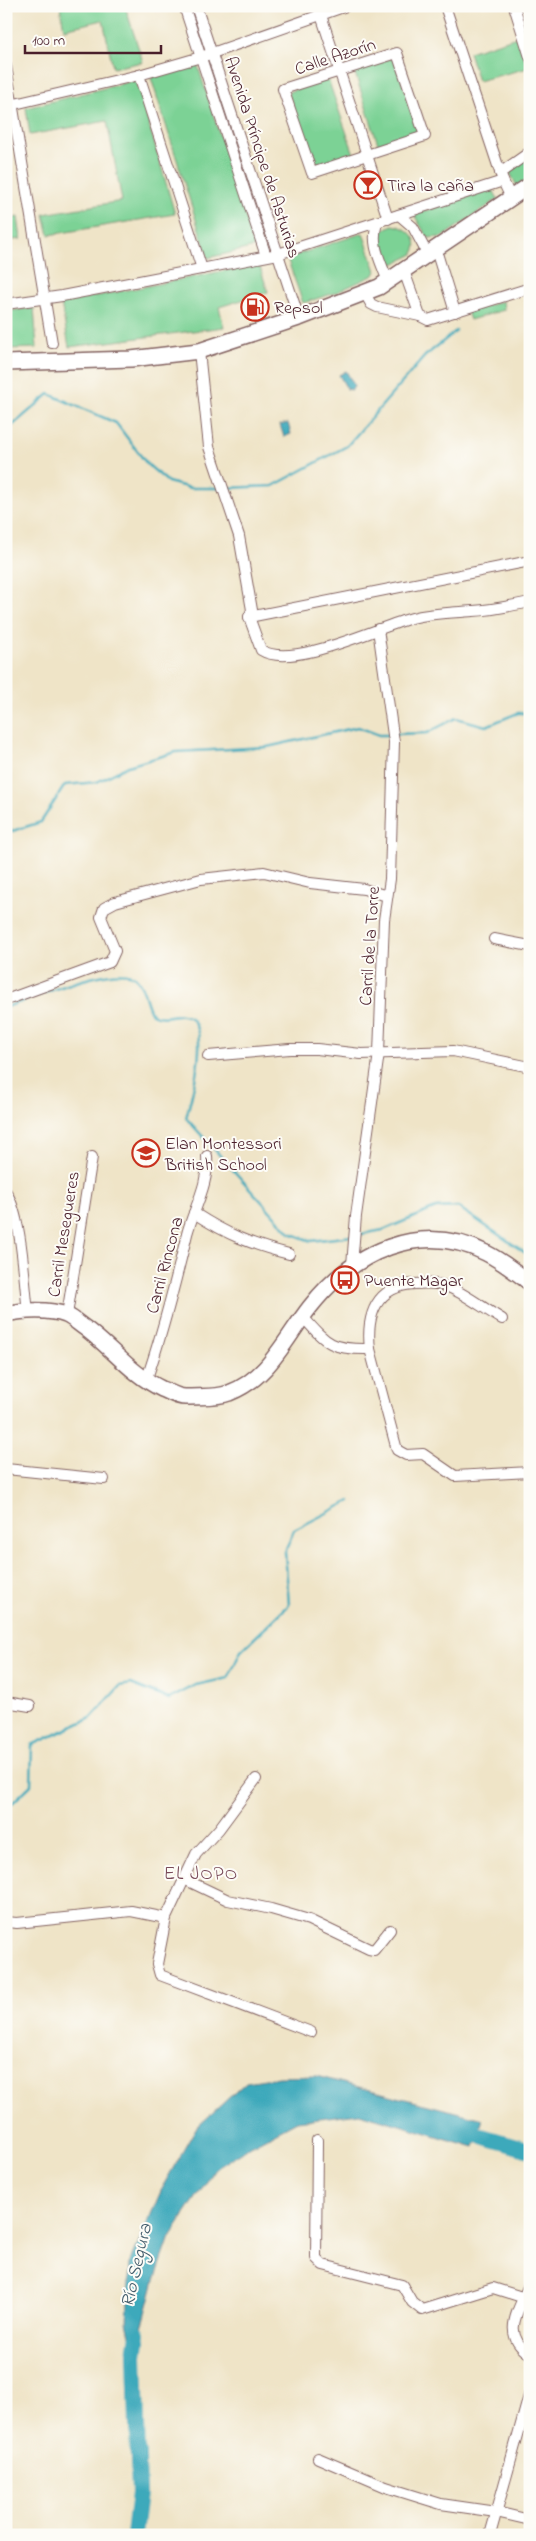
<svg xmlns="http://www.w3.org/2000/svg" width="536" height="2541" font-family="'Indie Flower',sans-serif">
  <rect width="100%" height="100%" fill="#fdfcf7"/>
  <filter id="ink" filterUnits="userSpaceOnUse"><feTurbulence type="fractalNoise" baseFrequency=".02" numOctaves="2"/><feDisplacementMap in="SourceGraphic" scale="10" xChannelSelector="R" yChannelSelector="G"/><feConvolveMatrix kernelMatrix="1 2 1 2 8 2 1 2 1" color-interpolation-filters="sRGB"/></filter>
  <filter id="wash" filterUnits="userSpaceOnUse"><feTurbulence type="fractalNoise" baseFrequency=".0096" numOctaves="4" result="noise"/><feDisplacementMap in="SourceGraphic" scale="20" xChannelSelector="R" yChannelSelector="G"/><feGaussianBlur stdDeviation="1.12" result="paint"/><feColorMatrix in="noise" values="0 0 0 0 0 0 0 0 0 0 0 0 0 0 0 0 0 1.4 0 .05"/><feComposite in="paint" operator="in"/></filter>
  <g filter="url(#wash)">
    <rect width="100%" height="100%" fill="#efe4c7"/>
    <g fill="#7cd295" stroke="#637860">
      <path d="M60 6H125L143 62 113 68 103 20 64 29Z"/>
      <path d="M517 37 528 68 478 81 469 52Z"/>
      <path d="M394 57 419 132 378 144 354 70Z"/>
      <path d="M197 63 255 247 208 258 151 78Z"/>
      <path d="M328 79 355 157 313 170 288 92Z"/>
      <path d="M136 80 175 214 49 235 44 214 122 201 107 121 30 135 26 108Z"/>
      <path d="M530 153V180L518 188 508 169Z"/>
      <path d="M492 188 498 199 442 237 428 238 414 215Z"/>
      <path d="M18 217 21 239 6 241V220Z"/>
      <path d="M392 225C407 226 423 240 412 255L387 267 378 242 382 231Z"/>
      <path d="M363 233 376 271 374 275 335 293 303 303 287 258Z"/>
      <path d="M259 264 268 292 219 307 224 327 69 347 61 303Z"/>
      <path d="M503 301 504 310 470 320 467 312Z"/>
      <path d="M34 308 37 348 6 349V311Z"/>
    </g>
    <g fill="#3ca9bb" stroke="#436473">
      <path d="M346 371 354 385 352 390 347 389 339 375Z"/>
      <path d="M288 423 291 434 284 437 280 425Z"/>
      <path d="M316 2076 483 2119 474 2147 359 2113 297 2121 254 2144 216 2168 170 2237 154 2283 135 2355 127 2322 130 2263 164 2184 196 2128 246 2082 278 2077Z"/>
    </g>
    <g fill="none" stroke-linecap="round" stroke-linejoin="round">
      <g stroke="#3ca9bb" stroke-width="2.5">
        <path d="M6 431 49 394 116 423 147 464 168 482 190 488H220"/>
        <path d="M225 488 273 486 347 446 425 356 456 331"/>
        <path d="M396 734 427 733 456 718 486 726 518 713H530"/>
        <path d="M6 833 41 822 65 785 97 782 128 766 176 752 267 747 358 727 379 735H391"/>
        <path d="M6 1007C29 1000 118 960 136 978 145 987 145 1003 152 1014 166 1022 177 1010 189 1017 211 1031 191 1098 186 1118L290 1233 311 1241 352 1236"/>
        <path d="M357 1235 383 1230 436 1208 458 1207 530 1256"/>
        <path d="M6 1809 31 1785 32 1745 91 1718 120 1686 131 1684 169 1699 196 1685 228 1678 241 1651 289 1605 285 1552 294 1530 350 1501"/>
      </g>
      <g stroke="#3ca9bb" stroke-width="16">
        <path d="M457 2129 530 2150"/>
        <path d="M134 2535 139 2493 135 2355 138 2334"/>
      </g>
    </g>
  </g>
  <g filter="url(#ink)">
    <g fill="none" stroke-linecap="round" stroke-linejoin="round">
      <g stroke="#846462" stroke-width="12">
        <g id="street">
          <path d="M184 6 266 256"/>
          <path d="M196 6 299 318"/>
          <path d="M318 6 388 219"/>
          <path d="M445 6 503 181 511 198"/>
          <path d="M514 6 530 57"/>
          <path d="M397 53 425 136 312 173 283 89Z"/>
          <path d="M6 66 52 343"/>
          <path d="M139 75 202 269"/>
          <path d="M6 106 139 75 201 57 346 6"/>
          <path d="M500 173 530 152"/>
          <path d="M399 215 413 227 428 255"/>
          <path d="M377 223C370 245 381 261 388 282"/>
          <path d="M436 250 455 312"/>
          <path d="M404 271 420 316 428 320 530 288"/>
          <path d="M364 292 371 304 377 307 420 316"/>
          <path d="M6 304 62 296 278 254 503 181"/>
          <path d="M199 351 209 447 239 536 252 610 249 617 261 650C292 670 378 627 412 618 432 613 452 613 473 611 492 610 511 606 530 602"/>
          <path d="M249 617 530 561"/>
          <path d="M494 939 530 946"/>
          <path d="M6 1000 110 962 115 951 101 917 104 908 115 902 201 879 264 872 310 883 364 889 387 896"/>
          <path d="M208 1056 290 1049H317L361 1054 453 1051 530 1067"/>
          <path d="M6 1192C22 1218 24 1280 28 1312"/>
          <path d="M194 1213C228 1235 250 1244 289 1254"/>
          <path d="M352 1265 356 1216 379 1053 384 920 390 879 394 742 378 629"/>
          <path d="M67 1315 92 1157"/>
          <path d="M303 1317C327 1344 332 1350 370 1349L397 1450 406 1455 423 1454 455 1476 530 1472"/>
          <path d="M370 1349C366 1315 376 1286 415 1284 425 1283 436 1283 446 1286 465 1293 484 1309 502 1319"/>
          <path d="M146 1381C163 1332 175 1284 187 1234 194 1208 209 1184 207 1156"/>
          <path d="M6 1469 104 1479"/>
          <path d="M6 1702 30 1706"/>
          <path d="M256 1779 219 1829 196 1854 166 1918 157 1964 160 1975 311 2032"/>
          <path d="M184 1879 228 1900 271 1909 309 1920 369 1949 374 1950 390 1930"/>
          <path d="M6 1922 17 1923 131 1911 166 1918"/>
          <path d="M317 2140 316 2258 323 2265 402 2285 412 2302 422 2310 493 2288 525 2298"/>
          <path d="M530 2282C520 2309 499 2334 530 2354"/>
          <path d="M318 2458 386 2487 441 2504 496 2512 530 2520"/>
          <path d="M490 2535 530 2392"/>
        </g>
      </g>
      <g stroke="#846462" stroke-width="18">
        <g id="secondary">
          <path d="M6 363 131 359 199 351 299 318 379 287 530 185"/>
          <path d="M6 1314C23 1310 50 1309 66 1315 73 1318 79 1324 85 1328 112 1348 132 1375 162 1389 170 1392 178 1398 187 1397 199 1396 217 1398 229 1393 269 1378 285 1339 310 1307 353 1252 420 1220 486 1253 502 1261 516 1272 530 1283"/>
        </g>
      </g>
      <use href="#street" stroke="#fff" stroke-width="10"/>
      <use href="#secondary" stroke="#fff" stroke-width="15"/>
    </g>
  </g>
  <defs>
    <g id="bar-ring" transform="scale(1.4375)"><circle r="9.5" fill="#fdfcf7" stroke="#c8321e" stroke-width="1.5"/><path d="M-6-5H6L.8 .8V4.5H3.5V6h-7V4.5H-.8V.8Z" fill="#c8321e"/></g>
    <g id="fuel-ring" transform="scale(1.4375)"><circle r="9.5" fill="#fdfcf7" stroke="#c8321e" stroke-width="1.5"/><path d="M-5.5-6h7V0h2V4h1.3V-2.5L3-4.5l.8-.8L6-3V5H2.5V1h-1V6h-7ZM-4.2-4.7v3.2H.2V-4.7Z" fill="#c8321e"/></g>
    <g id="school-ring" transform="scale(1.4375)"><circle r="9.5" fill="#fdfcf7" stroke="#c8321e" stroke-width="1.5"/><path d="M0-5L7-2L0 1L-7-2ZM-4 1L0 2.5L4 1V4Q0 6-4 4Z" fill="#c8321e"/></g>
    <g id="bus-ring" transform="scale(1.4375)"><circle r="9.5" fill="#fdfcf7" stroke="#c8321e" stroke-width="1.5"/><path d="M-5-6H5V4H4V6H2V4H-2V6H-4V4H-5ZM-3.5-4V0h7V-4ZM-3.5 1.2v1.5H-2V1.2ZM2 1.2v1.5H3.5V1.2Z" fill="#c8321e"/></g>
  </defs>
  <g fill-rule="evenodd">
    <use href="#bar-ring" x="368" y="185"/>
    <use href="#fuel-ring" x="255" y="307"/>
    <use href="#school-ring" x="146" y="1153"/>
    <use href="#bus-ring" x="345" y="1280"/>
  </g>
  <g text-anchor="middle" stroke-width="4" stroke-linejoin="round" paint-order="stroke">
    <g font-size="18" fill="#4a1f2b" stroke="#fdfcf7">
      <text transform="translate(335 56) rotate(-18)" y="6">Calle Azorín</text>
      <text transform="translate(263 157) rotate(72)" y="6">Avenida Príncipe de Asturias</text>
      <text transform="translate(369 946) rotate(-86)" y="6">Carril de la Torre</text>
      <text transform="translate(63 1234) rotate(-81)" y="6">Carril Mesegueres</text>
      <text transform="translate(164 1265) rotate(-75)" y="6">Carril Rincona</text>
    </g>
    <g font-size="18" fill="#4a1f2b" stroke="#fdfcf7" text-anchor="start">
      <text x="387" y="191">Tira la caña</text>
      <text x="274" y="313">Repsol</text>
      <text x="165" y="1149">Elan Montessori<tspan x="165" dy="21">British School</tspan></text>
      <text x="364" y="1286">Puente Magar</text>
    </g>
    <g font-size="19" letter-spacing="1" fill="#794b59" stroke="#fdfcf7">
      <text x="201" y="1879">EL JOPO</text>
    </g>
    <g font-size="19" font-style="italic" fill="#445d6c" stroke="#fdfcf7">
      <text transform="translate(135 2265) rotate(-77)" y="7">Río Segura</text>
    </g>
  </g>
  <rect width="536" height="2541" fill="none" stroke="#fdfcf7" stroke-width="25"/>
  <path d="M25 45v8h136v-8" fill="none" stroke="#4a1f2b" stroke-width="2.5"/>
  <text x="32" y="45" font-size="15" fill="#4a1f2b" stroke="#fdfcf7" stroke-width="4" paint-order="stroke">100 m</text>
</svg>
